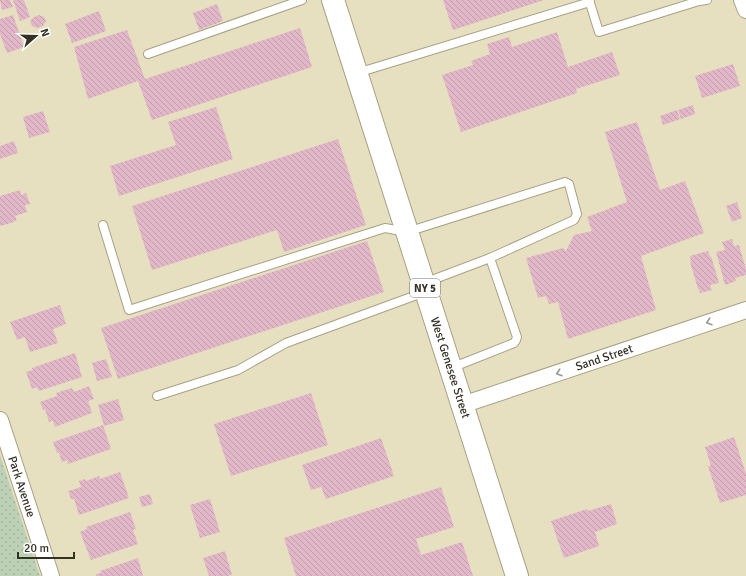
<svg xmlns="http://www.w3.org/2000/svg" width="746" height="576" font-family="Signika,sans-serif">
  <defs>
    <pattern id="grass-dots" width="8" height="8" patternUnits="userSpaceOnUse"><rect width="8" height="8" fill="#bcd1b5"/><path d="M2 2h.1M6 6h.1" fill="none" stroke="#a2b49c" stroke-width="1.8" stroke-linecap="round"/></pattern>
    <pattern id="building-back-hatch" width="6" height="6" patternUnits="userSpaceOnUse"><rect width="6" height="6" fill="#e2b8c9"/><path d="M-1 5l2 2M0 0l6 6M5-1l2 2" fill="none" stroke="#c29eac"/></pattern>
  </defs>
  <rect width="100%" height="100%" fill="#e6e0c1"/>
  <path fill="url(#grass-dots)" d="M0 455 40 576H0Z"/>
  <g fill="url(#building-back-hatch)">
    <path d="M0 0H10L13 7 2 10Z"/>
    <path d="M13 0H24L30 17 20 21Z"/>
    <path d="M443 0H544L453 30Z"/>
    <path d="M217 4 223 21 199 30 193 13Z"/>
    <path d="M99 11 106 31 72 43 65 24Z"/>
    <path d="M13 15 24 47 7 53 0 34V19Z"/>
    <path d="M39 15 44 17 46 21 43 26 37 28 32 26 30 21 34 17Z"/>
    <path d="M300 28 312 67 152 120 138 81 88 99 74 47 127 30 145 79Z"/>
    <path d="M557 32 568 67 612 52 620 75 576 89 577 93 461 132 442 75 473 65 471 61 490 54 487 44 509 37 512 47Z"/>
    <path d="M733 64 740 86 702 98 695 76Z"/>
    <path d="M693 105 695 114 681 119 678 110Z"/>
    <path d="M216 107 233 159 119 196 110 166 176 145 168 122Z"/>
    <path d="M677 110 680 119 663 125 660 116Z"/>
    <path d="M43 111 50 132 29 138 23 117Z"/>
    <path d="M637 122 660 190 685 181 704 233 641 256 656 310 568 339 558 302 549 304 546 296 538 298 526 258 563 248 566 251 574 235 592 231 587 217 627 202 605 132Z"/>
    <path d="M338 139 366 225 284 252 277 230 152 270 132 206Z"/>
    <path d="M14 141 18 153 0 159V146Z"/>
    <path d="M20 190 21 195 26 193 30 204 25 205 27 212 15 216 17 220 11 223 0 226V196Z"/>
    <path d="M737 202 742 218 732 222 726 206Z"/>
    <path d="M732 239 734 246 739 245 746 269V275L735 278 736 281 725 285 716 252 725 250 722 242Z"/>
    <path d="M367 241 384 292 118 379 101 328Z"/>
    <path d="M708 251 710 257 711 256 719 283 710 285 712 290 700 293 699 289H698L690 262H691L690 256Z"/>
    <path d="M60 305 66 324 53 329 58 343 30 352 25 337 17 340 10 322Z"/>
    <path d="M75 353 82 377 39 391 37 387 32 389 26 372 33 370 32 368Z"/>
    <path d="M106 359 112 377 97 381 92 363Z"/>
    <path d="M89 386 94 399 88 401 92 413 55 427 53 421 49 422 45 409 43 410 40 402 57 396 56 393 72 388 74 392Z"/>
    <path d="M311 393 328 445 231 476 214 424Z"/>
    <path d="M118 399 124 420 104 426 98 405Z"/>
    <path d="M103 425 111 449 68 464 67 460 62 462 59 453H57L53 442Z"/>
    <path d="M734 437 746 474V495L720 503 708 466H711L705 447Z"/>
    <path d="M381 438 394 476 326 499 321 487 311 490 302 465Z"/>
    <path d="M120 472 129 498 79 515 74 499H71L68 491 81 487 79 481 85 479 86 481 99 476 100 479Z"/>
    <path d="M441 487 454 527 416 539 421 555 462 542 473 576H296L284 538Z"/>
    <path d="M150 494 153 504 142 507 139 497Z"/>
    <path d="M210 499 220 532 200 538 190 505Z"/>
    <path d="M611 504 617 524 595 532 599 546 564 558 551 521 587 509 588 511Z"/>
    <path d="M130 512 136 529 133 530 138 544 91 560 80 532 87 529 86 527Z"/>
    <path d="M225 551 232 575 227 576H209L203 558Z"/>
    <path d="M138 558 143 576H96V574L101 573 100 571Z"/>
  </g>
  <g fill="none" stroke-linecap="round" stroke-linejoin="round">
    <g stroke="#a8a184" stroke-width="10">
      <g id="service">
        <path d="M589 0 599 32 699 1 707 0"/>
        <path d="M148 54 302 0"/>
        <path d="M357 73 590 2"/>
        <path d="M103 225 129 310 385 228 407 232 565 182 569 184 577 214 574 220 490 258"/>
        <path d="M424 283 490 258 517 337 516 340 514 343 451 368"/>
        <path d="M157 396 238 370 286 343 425 292"/>
      </g>
    </g>
    <g stroke="#a8a184" stroke-width="18">
      <g id="minor">
        <path d="M742 0 746 10"/>
        <path id="s1" d="M462 405 746 310"/>
        <path id="s2" d="M0 420 51 576"/>
      </g>
    </g>
    <g stroke="#a8a184" stroke-width="24">
      <g id="primary">
        <path id="s3" d="M333 0 517 576"/>
      </g>
    </g>
    <use href="#service" stroke="#fff" stroke-width="8"/>
    <use href="#minor" stroke="#fff" stroke-width="16"/>
    <use href="#primary" stroke="#fff" stroke-width="22"/>
  </g>
  <defs><path id="oneway-chevron" d="M-2-3.5L2.5 0L-2 3.5" fill="none" stroke-width="1.6" stroke-linecap="round" stroke-linejoin="round"/></defs>
  <g stroke="#999892">
    <use href="#oneway-chevron" transform="translate(709 322) rotate(162)"/>
    <use href="#oneway-chevron" transform="translate(559 373) rotate(162)"/>
  </g>
  <g text-anchor="middle" stroke-width="3.5" stroke-linejoin="round" paint-order="stroke">
    <rect fill="#fff" stroke="#706e66" stroke-width="1" x="410" y="279" width="30" height="18" rx="3"/>
    <g font-size="11" font-weight="bold" fill="#333024">
      <text x="425" y="292">NY 5</text>
    </g>
    <g font-size="12" fill="#333024" stroke="#fff">
      <text dy="4" stroke="none"><textPath href="#s1" startOffset="150">Sand Street</textPath></text>
      <text dy="4" stroke="none"><textPath href="#s3" startOffset="386">West Genesee Street</textPath></text>
      <text dy="4" stroke="none"><textPath href="#s2" startOffset="70">Park Avenue</textPath></text>
    </g>
  </g>
  <g transform="translate(36 36) rotate(70)" stroke="#ffffff" stroke-width="3" paint-order="stroke">
  <path d="M0-3L7 15L0 10L-7 15Z" fill="#333024"/>
  <text y="-6" font-size="11" font-weight="bold" text-anchor="middle" fill="#333024">N</text>
  </g>
  <path d="M18 552v6h56v-6" fill="none" stroke="#333024" stroke-width="2"/>
  <text x="24" y="552" font-size="12" fill="#333024" stroke="#ffffff" stroke-width="3" paint-order="stroke">20 m</text>
</svg>
